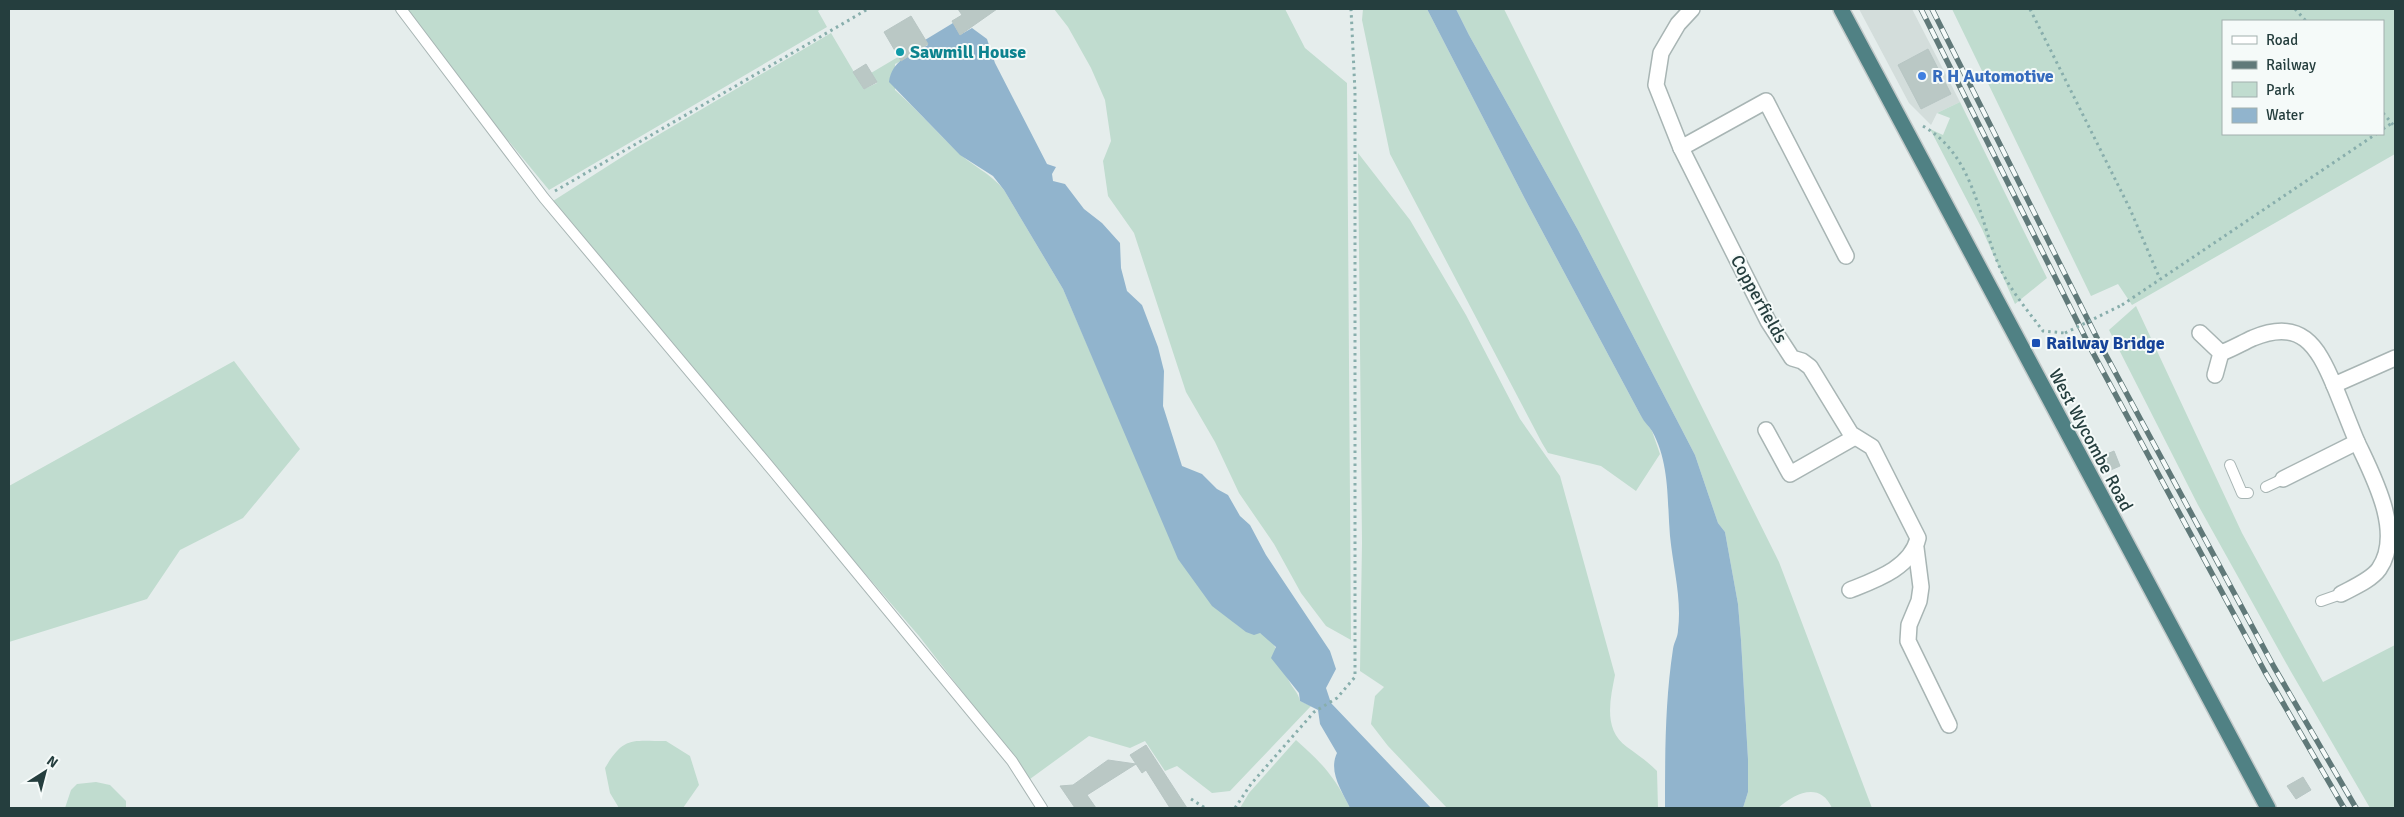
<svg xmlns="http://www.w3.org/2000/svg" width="2404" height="817" font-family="Signika,sans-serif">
  <rect width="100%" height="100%" fill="#e5edec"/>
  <path fill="#d3dddb" d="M1859 9H1912L1960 102 1937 113 1931 125 1909 103Z"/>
  <g fill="#c0dccf" fill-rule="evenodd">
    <path d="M406 9H821L818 11 827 27 549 190 469 93Z"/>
    <path d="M1054 9H1285L1305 48 1347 83 1351 640 1326 626 1301 593 1274 544 1239 493 1215 442 1186 392 1134 233 1108 196 1103 161 1111 141 1105 100 1091 68 1068 27Z"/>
    <path d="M1363 9H1427L1526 201 1641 416 1652 431 1660 454 1636 491 1601 466 1548 453 1542 443 1390 154 1362 20Z"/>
    <path d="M1456 9H1504L1779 562 1872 808H1832C1820 781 1795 793 1778 808H1743L1748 792V759L1741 640 1738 604 1725 532 1718 523 1695 455 1680 426 1578 230 1469 35Z"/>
    <path d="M1952 9H2395V154L2132 305 2118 284 2091 296ZM2223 21H2383V134H2223Z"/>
    <path d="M831 33 864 89 877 83 871 73 898 57 901 61 895 64V90C918 110 937 133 959 153 975 168 989 172 1004 190L1063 289 1164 522 1236 624C1249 635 1249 628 1260 633 1281 641 1278 666 1289 681 1293 689 1298 692 1300 701L1311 706 1230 791 1212 793 1177 766 1165 771 1145 741 1130 748 1089 736 1030 779 919 636 831 534 553 201 636 148Z"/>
    <path d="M1960 102 2047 278 2015 304 1982 229 1930 129 1943 135 1950 118 1937 113Z"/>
    <path d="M1358 153 1410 220 1466 315 1520 419 1560 476 1615 675C1610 700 1603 730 1627 747 1638 755 1647 761 1657 771L1658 808H1447L1388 746 1371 724 1375 696 1384 687 1360 671 1362 543Z"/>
    <path d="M2136 306 2242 533 2323 682 2395 645V808H2370L2290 670 2198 505 2109 330Z"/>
    <path d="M234 361 300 449 243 518 180 550 147 599 9 642V486Z"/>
    <path d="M1296 740C1322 763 1335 777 1350 808H1240L1249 793Z"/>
    <path d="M666 741 690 756 699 785 683 808H619L610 793 605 768C624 736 631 741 666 741Z"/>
    <path d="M96 782 110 785 126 801V808H65L71 790 77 784Z"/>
  </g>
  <g fill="#91b4cd">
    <path d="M1427 9H1456L1469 35 1578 230 1680 426 1695 455 1718 523 1725 532 1738 604 1741 640 1748 759V792L1743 808H1665C1665 755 1665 701 1673 649 1674 642 1678 637 1678 630 1682 599 1673 567 1670 536 1667 501 1670 463 1652 431 1649 426 1644 422 1641 416L1526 201Z"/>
    <path d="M953 23 960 35 972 28 987 39 995 63 1047 164 1056 167 1052 174 1053 181 1065 184 1084 209 1102 223 1120 243 1121 268 1127 291 1142 305 1158 347 1164 371 1163 406 1182 466 1202 474 1217 489 1228 495 1240 516 1250 525 1266 555 1330 651 1336 669 1326 688 1331 703 1431 808H1350C1342 791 1328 772 1337 753L1320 724 1318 710 1300 701 1299 693 1271 658 1276 647 1260 633 1254 635 1246 632 1212 606 1178 559 1063 289 1004 190 993 176 960 155 889 82C892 60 910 55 928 45L925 40Z"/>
  </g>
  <g fill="#bac8c5" stroke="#b8c6c4">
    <path d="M958 9H997L960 35 952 21 962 15Z"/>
    <path d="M911 16 928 44 901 61 884 32Z"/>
    <path d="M1928 49 1951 94 1921 109 1898 65Z"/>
    <path d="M866 64 877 82 864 89 853 72Z"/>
    <path d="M2114 451 2120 466 2106 472 2100 457Z"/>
    <path d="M1146 745 1187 808H1170L1146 770 1142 773 1136 764 1087 795 1096 808H1075L1060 786 1073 785 1108 760 1136 764 1130 755Z"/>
    <path d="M2303 777 2311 790 2296 799 2287 786Z"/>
  </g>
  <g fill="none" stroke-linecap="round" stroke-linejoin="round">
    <g stroke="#a8b5b4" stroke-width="12">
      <g id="service">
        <path d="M401 9 544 198 773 471 1012 761 1042 808"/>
        <path d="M2230 465 2242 493H2248"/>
        <path d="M2266 487 2283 479"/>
        <path d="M2321 601 2341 594"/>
      </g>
    </g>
    <g stroke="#a8b5b4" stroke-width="18">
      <g id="minor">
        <path d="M1692 9 1678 24 1661 53 1656 85 1681 148 1768 321 1792 358 1802 361 1810 367 1851 434 1872 447 1918 538C1911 568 1875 580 1850 590"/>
        <path d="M1681 148 1766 101 1846 256"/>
        <path d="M2200 333 2221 353 2215 375"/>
        <path d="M2221 353C2232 349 2242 343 2253 338 2301 318 2317 345 2334 385L2395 358"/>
        <path d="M2334 385C2342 404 2349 423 2357 442 2373 476 2404 533 2379 569 2371 580 2354 587 2341 594"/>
        <path d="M1766 430 1790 474 1855 437"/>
        <path d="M2283 479 2357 442"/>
        <path d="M1916 548 1921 587 1919 601 1909 625 1908 641 1949 725"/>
      </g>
    </g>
    <g stroke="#c2c9c9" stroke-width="18">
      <path id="trunk" d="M1841 9 2268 808"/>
    </g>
    <g stroke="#88aeac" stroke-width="3" stroke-dasharray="2.5 4" stroke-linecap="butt">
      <path d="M2030 9 2130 209 2160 279"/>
      <path d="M2295 9 2306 21"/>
      <path d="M2383 113 2395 127"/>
      <path d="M1923 126C1975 156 1978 218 2000 268 2011 291 2028 311 2043 331L2065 333"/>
      <path d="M2383 129 2392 123"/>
      <path d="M555 191 868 9"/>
      <path d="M2122 305 2376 134"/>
      <path d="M1191 799 1205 808"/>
      <path d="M1235 808 1251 784 1314 712 1337 698 1355 677V92L1351 9"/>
    </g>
    <use href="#service" stroke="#fff" stroke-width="10"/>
    <use href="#minor" stroke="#fff" stroke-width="15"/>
    <use href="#trunk" stroke="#508184" stroke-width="15"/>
    <g stroke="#607979" stroke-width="5.5">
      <g id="rail">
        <path d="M1921 9 2092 351 2265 672 2344 808"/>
        <path d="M1932 9 2101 346 2274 667 2356 808"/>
      </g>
    </g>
    <use href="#rail" stroke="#f5faf9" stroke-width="4" stroke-dasharray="11" stroke-linecap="butt"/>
    <path stroke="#88aeac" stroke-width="3" stroke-dasharray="2.5 4" stroke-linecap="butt" d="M2065 333 2122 305"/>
  </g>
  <circle fill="#0f9aa8" stroke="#f5faf9" stroke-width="2" cx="900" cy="52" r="5"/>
  <circle fill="#3f7fe0" stroke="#f5faf9" stroke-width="2" cx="1922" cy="76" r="5"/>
  <rect fill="#1a4fb4" stroke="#f5faf9" stroke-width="2" x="2031" y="338" width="10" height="10" rx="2.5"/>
  <g text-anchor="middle" stroke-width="4" stroke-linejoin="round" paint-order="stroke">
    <g font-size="18" font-weight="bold" fill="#0d838f" stroke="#f5faf9" text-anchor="start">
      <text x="910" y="58">Sawmill House</text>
    </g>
    <g font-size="18" font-weight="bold" fill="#366cbe" stroke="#f5faf9" text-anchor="start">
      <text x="1932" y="82">R H Automotive</text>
    </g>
    <g font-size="18" fill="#253e3e" stroke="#f5faf9">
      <text transform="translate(1759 299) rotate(61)" y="6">Copperfields</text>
      <text transform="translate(2091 440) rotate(62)" y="6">West Wycombe Road</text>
    </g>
    <g font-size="18" font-weight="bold" fill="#164399" stroke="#f5faf9" text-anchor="start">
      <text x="2046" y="349">Railway Bridge</text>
    </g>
  </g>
  <rect width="2404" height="817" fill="none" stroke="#253e3e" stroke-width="20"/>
  <rect x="2222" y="20" width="162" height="115" fill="#f5faf9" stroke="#a2afae"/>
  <rect x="2232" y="36" width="25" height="8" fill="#ffffff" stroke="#a2afae"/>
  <text x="2266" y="45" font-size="15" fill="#253e3e">Road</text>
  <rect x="2232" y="61" width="25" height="8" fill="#607979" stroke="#a2afae"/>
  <text x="2266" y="70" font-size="15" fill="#253e3e">Railway</text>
  <rect x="2232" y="82" width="25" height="15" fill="#c0dccf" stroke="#a2afae"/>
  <text x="2266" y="95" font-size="15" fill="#253e3e">Park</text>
  <rect x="2232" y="108" width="25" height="15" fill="#91b4cd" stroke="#a2afae"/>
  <text x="2266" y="120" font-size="15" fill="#253e3e">Water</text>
  <g transform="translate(45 772) rotate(36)" stroke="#f5faf9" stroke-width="4" paint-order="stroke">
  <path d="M0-4L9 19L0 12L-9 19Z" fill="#253e3e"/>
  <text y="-8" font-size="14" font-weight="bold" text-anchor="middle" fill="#253e3e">N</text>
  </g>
</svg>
